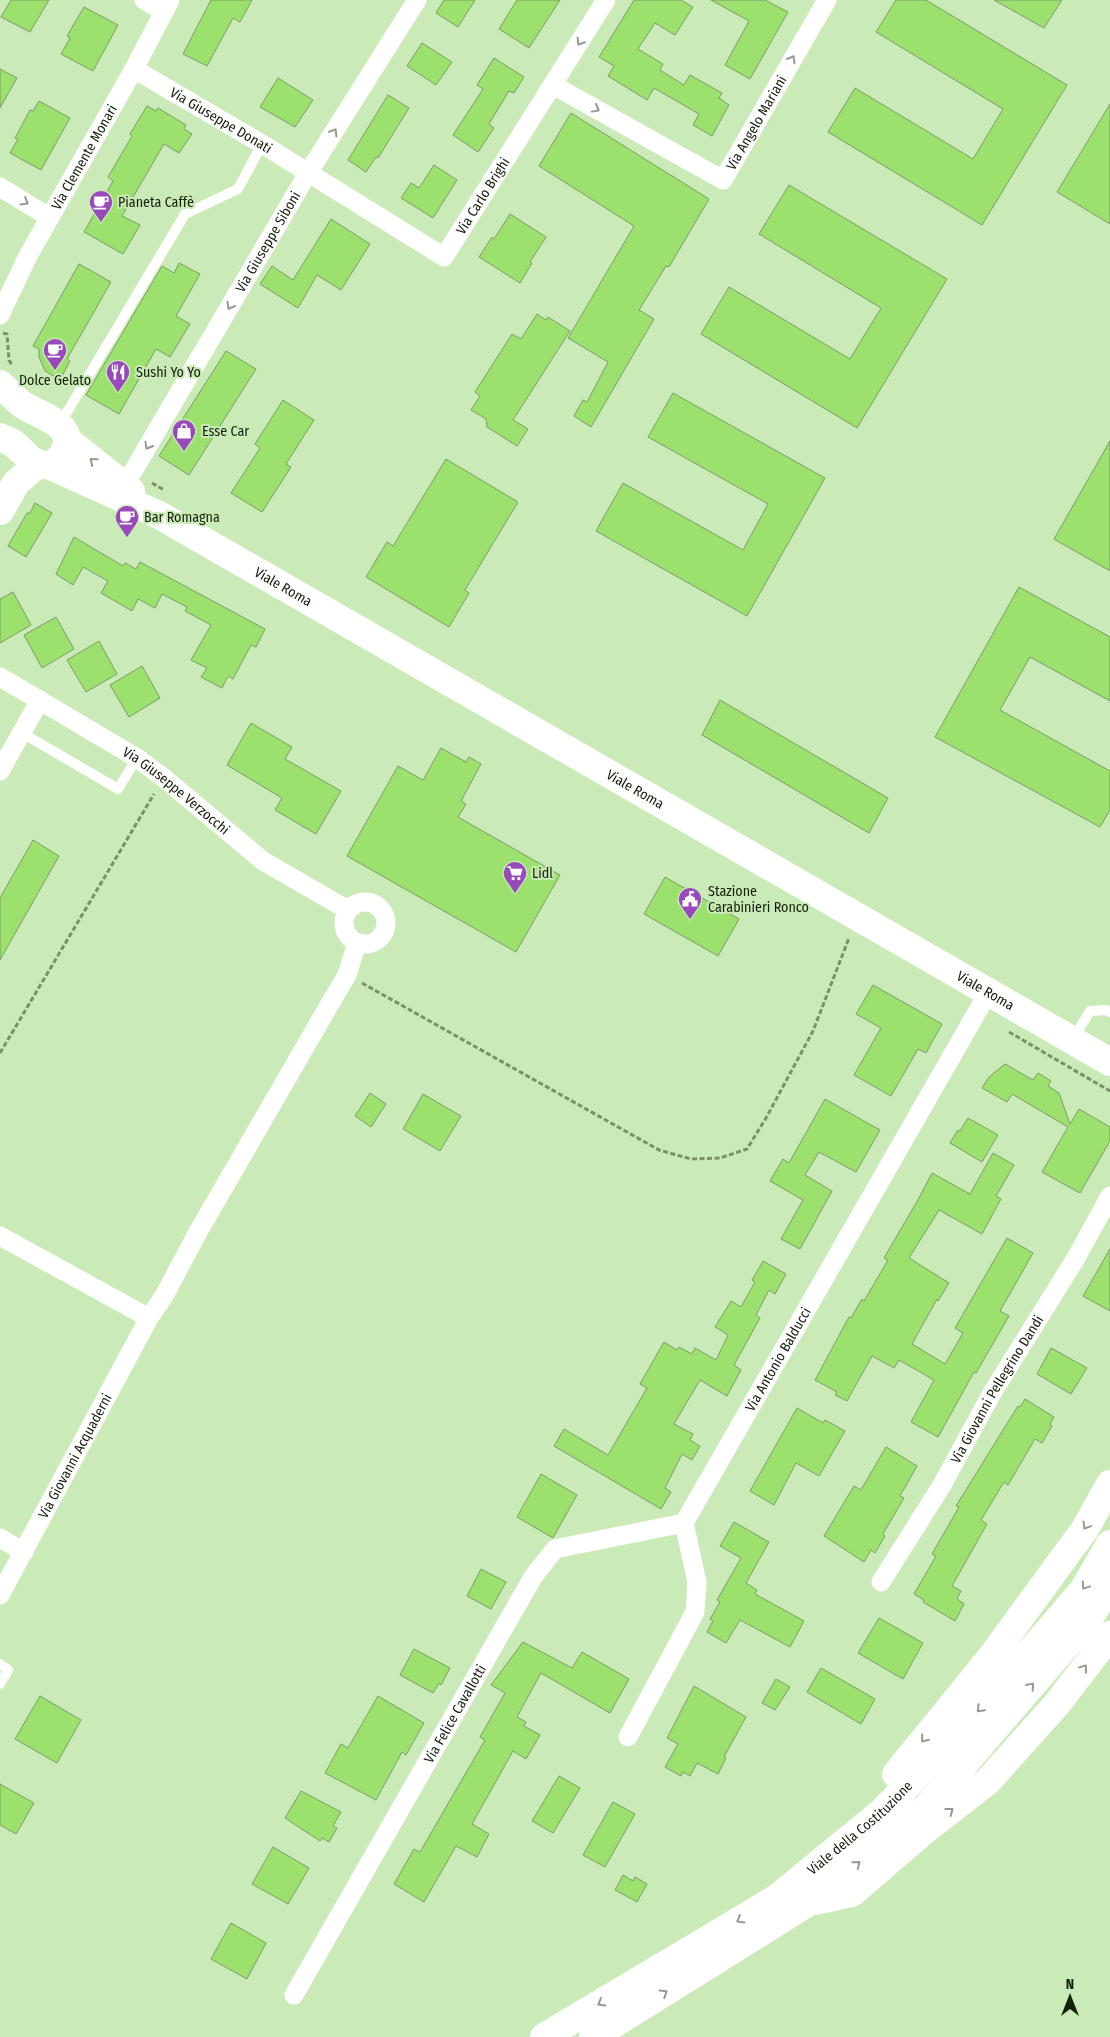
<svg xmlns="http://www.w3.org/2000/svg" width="1110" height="2037" font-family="'Fira Sans Condensed',sans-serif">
  <rect width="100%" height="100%" fill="#caebb7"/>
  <g fill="#9ce16d" stroke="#7d9b6b">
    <path d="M11 0H49L30 32 1 17Z"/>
    <path d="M211 0H252L240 22 233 18 207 66 183 54Z"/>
    <path d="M444 0H475L458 27 436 13Z"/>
    <path d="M517 0H560L529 48 499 29Z"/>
    <path d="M634 0H681L693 7 675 35 655 23 638 49 663 64 660 70 684 85 690 75 722 93 719 98 729 105 712 136 693 125 699 114 654 88 647 100 608 76 614 66 599 57Z"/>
    <path d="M711 0H765L788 12 750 79 725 65 749 21Z"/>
    <path d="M896 0H926L1067 85 982 225 828 132 855 88 973 159 1003 109 876 32Z"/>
    <path d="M994 0H1062L1044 28Z"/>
    <path d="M84 7 118 25 93 71 61 54 70 38 67 36Z"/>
    <path d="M422 43 452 62 436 85 407 66Z"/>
    <path d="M494 58 524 77 514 93 509 91 489 124 494 128 478 152 453 135 483 89 477 85Z"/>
    <path d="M0 69 17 78 0 108Z"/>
    <path d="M278 78 313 100 295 127 260 107Z"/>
    <path d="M388 95 409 108 378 158 376 157 366 172 348 160Z"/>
    <path d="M39 101 70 118 41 170 10 153 18 139 15 138 30 110 33 111Z"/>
    <path d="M1110 104V224L1057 192Z"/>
    <path d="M147 106 156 111 158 108 186 125 184 129 192 134 179 153 164 144 122 216 140 225 123 254 84 232 113 181 108 177 132 136 130 134Z"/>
    <path d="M571 113 709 199 669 267 666 266 639 310 654 319 591 427 574 416 583 400 587 402 608 362 568 338 634 226 539 166Z"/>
    <path d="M434 165 457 180 433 218 401 198 411 183 419 188Z"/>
    <path d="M789 185 947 279 857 428 701 334 729 287 850 359 881 308 759 234Z"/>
    <path d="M510 214 546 237 530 262 532 263 520 283 479 257 492 237 494 239Z"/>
    <path d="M331 219 370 244 341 290 317 275 298 308 260 284 272 266 293 280Z"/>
    <path d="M179 263 200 274 176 316 190 324 170 357 156 349 119 414 86 395 162 266 174 273Z"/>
    <path d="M79 264 111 282 67 359 70 361 60 380 45 371 39 357V349L33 346Z"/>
    <path d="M537 314 546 320 548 317 570 331 513 420 528 429 517 446 487 427 486 419 471 410 480 396 475 392 512 334 521 339Z"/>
    <path d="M226 351 256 369 189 475 159 456Z"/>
    <path d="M673 393 825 478 747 616 596 531 623 483 743 550 768 504 648 437Z"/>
    <path d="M283 400 314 420 286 464 291 467 262 512 231 493 260 448 255 444Z"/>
    <path d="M1110 441V571L1054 539Z"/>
    <path d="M446 459 518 502 465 590 469 593 449 627 366 577 387 542 393 546Z"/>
    <path d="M35 503 52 513 26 557 8 546 27 513H30Z"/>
    <path d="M74 537 123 566 125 563 136 569 140 562 265 629 256 647 251 645 233 679 228 676 222 688 201 677 207 668 191 660 211 625 185 611 187 607 162 594 155 608 138 599 132 611 101 593 108 581 83 567 73 585 56 574Z"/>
    <path d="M1019 587 1110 637V701L1030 657 1000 710 1110 771V810L1100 827 935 737Z"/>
    <path d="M13 592 31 625 0 643V599Z"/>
    <path d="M56 617 74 649 42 668 24 635Z"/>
    <path d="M99 641 117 674 86 692 67 660Z"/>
    <path d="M142 666 160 698 129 717 110 685Z"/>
    <path d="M720 700 888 798 869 833 702 735Z"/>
    <path d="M251 723 292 747 285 759 341 791 316 834 275 810 282 798 227 765Z"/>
    <path d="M441 748 466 762 469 757 481 764 461 801 466 804 458 817 560 875 516 952 347 856 398 766 423 780Z"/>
    <path d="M33 840 59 856 0 960V898Z"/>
    <path d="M665 877 739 919 718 956 644 914Z"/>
    <path d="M873 985 942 1024 926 1053 918 1049 891 1096 854 1075 881 1028 856 1014Z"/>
    <path d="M1005 1064 1033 1080 1038 1073 1051 1081 1048 1086 1059 1093 1070 1124 1079 1109 1110 1127V1141L1080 1193 1042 1172 1068 1127 1012 1094 1007 1102 982 1088 989 1077Z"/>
    <path d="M370 1093 386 1104 371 1127 355 1116Z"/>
    <path d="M423 1094 461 1116 440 1151 403 1129Z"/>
    <path d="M825 1099 880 1130 856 1172 819 1152 805 1175 832 1191 800 1249 781 1239 803 1200 770 1181 783 1159 789 1163Z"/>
    <path d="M968 1118 998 1135 982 1162 950 1143 958 1130 960 1131Z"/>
    <path d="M993 1153 1014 1165 996 1196 1001 1199 982 1234 939 1210 909 1258 949 1283 938 1301 937 1299 912 1344 945 1364 963 1333 955 1328 1007 1238 1033 1253 1000 1311 1009 1316 976 1373 974 1372 938 1437 911 1422 934 1380 899 1360 894 1368 872 1356 847 1401 835 1395 837 1392 815 1380 849 1317 851 1318 862 1299 864 1301 888 1260 884 1258 919 1198 932 1173 970 1194Z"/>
    <path d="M1110 1249V1311L1083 1296Z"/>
    <path d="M763 1261 786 1274 775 1294 769 1290 756 1315 760 1318 734 1365 741 1370 727 1396 700 1380 674 1424 693 1434 690 1440 700 1446 692 1460 682 1454 665 1488 671 1492 661 1509 554 1446 564 1429 608 1455 647 1388 640 1384 664 1342 677 1350 679 1347 692 1354 695 1348 716 1360 728 1335 715 1327 731 1301 741 1307 755 1282 752 1280Z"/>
    <path d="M1051 1348 1087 1368 1071 1394 1037 1374Z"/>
    <path d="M1025 1399 1054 1417 1050 1424 1052 1426 1042 1443 1035 1439 1008 1485 1004 1482 981 1520 987 1524 952 1586 961 1591 957 1599 964 1604 955 1621 923 1602 924 1600 914 1594 936 1556 932 1554 959 1507 956 1506 1018 1406 1020 1407Z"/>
    <path d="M797 1408 823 1423 825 1420 845 1431 819 1476 796 1463 774 1505 750 1491Z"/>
    <path d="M886 1447 917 1466 900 1496 904 1498 883 1534 885 1536 875 1553 871 1550 864 1562 824 1536 854 1486 861 1490Z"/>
    <path d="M541 1474 577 1495 553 1538 517 1517Z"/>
    <path d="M734 1522 769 1542 746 1583 757 1590 755 1594 804 1621 790 1647 740 1620 726 1643 707 1632 713 1621 710 1619 720 1602 717 1600 741 1558 720 1546Z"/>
    <path d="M481 1569 506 1582 491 1609 467 1596Z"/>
    <path d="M879 1618 923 1643 903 1679 858 1653Z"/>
    <path d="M523 1642 572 1668 582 1652 629 1679 610 1713 541 1673 517 1717 526 1722 524 1726 540 1735 526 1759 513 1751 472 1824 489 1834 477 1857 456 1846 424 1902 394 1884 414 1849 420 1852 485 1740 480 1737 505 1693 491 1685Z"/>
    <path d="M414 1649 450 1668 441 1685 439 1683 433 1693 400 1675Z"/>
    <path d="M821 1668 875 1699 861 1724 807 1692Z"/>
    <path d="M776 1679 790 1687 775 1710 762 1703Z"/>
    <path d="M694 1686 746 1717 724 1757 726 1758 718 1774 697 1763 690 1776 683 1772 681 1776 665 1767 678 1744 667 1738Z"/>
    <path d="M40 1696 81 1720 57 1763 15 1739Z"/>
    <path d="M378 1696 424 1723 406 1755 402 1752 376 1800 325 1773 341 1744 348 1748Z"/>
    <path d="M559 1776 580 1788 553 1833 532 1821Z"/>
    <path d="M0 1784 34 1803 16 1834 0 1825Z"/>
    <path d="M301 1791 341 1812 333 1826 337 1828 329 1842 322 1838 320 1841 285 1818Z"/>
    <path d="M613 1802 635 1814 605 1867 583 1855Z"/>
    <path d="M273 1847 309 1868 288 1904 252 1884Z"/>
    <path d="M623 1875 633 1881 635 1877 647 1884 637 1902 615 1890Z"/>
    <path d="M231 1923 266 1943 247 1979 211 1959Z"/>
  </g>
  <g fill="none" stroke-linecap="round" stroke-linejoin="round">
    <g stroke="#79916b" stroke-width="3" stroke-dasharray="5 2.5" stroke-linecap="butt">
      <path d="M3 333 7 334 9 360 12 365"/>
      <path d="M152 483 164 490"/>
      <path d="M362 983 659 1150 691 1159 720 1158 747 1149 766 1118 813 1031 849 938"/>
      <path d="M1009 1032 1110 1091"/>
      <path d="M0 1053 154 794"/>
    </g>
    <g stroke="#fff" stroke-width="10">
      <path d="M60 424 185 214 238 189 262 144"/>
      <path d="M22 733 118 789 137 758"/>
      <path d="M1073 1039 1090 1011 1106 1010 1110 1012"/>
      <path d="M0 1664 8 1670 0 1684"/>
    </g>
    <g stroke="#fff" stroke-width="19">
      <path d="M144 0 163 11"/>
      <path id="s1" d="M134 69 262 144 444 257 606 0"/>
      <path id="s2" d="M553 85 723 180 827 0"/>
      <path d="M0 187 49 217"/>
      <path id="s3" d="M0 315 28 256 134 69 170 0"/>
      <path id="s4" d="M119 482 132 473 308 173 417 0"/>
      <path id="s5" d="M0 677 137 758 164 778 263 861 348 910"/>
      <path d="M0 771 40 700"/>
      <circle cx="365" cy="923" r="21"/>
      <path d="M0 1236 149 1318 164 1296 198 1232 331 1002 347 975 357 943"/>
      <path d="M0 1538 24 1552"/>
      <path id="s6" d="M881 1582 942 1485 992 1393 1076 1258 1110 1196"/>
      <path id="s7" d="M0 1595 149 1318"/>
      <path id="s8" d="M628 1737 695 1612 697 1582 684 1523 988 993"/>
      <path id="s9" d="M294 1995 533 1577 555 1549 684 1523"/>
    </g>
    <g stroke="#fff" stroke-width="28">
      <path d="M0 384C8 391 15 399 23 405 38 415 70 422 67 444 65 454 59 460 51 466"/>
      <path id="s10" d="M0 437C5 439 10 441 14 444 29 456 30 464 51 466L159 515 1110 1062"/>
      <path d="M67 440 131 491"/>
      <path d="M0 511 16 483 38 464"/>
    </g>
    <g stroke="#fff" stroke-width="28">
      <path d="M896 1774 992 1656 1085 1529 1110 1484"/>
      <path d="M815 1901 852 1893 924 1831 988 1781 1057 1704 1110 1635"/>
      <path id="s11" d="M544 2037 777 1898 884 1810 987 1702 1084 1589 1110 1544"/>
      <path d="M593 2037 809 1902 927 1807 1087 1621 1110 1586"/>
    </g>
  </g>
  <defs><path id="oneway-chevron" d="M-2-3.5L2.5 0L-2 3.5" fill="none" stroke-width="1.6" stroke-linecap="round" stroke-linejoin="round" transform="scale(1.25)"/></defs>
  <g stroke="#969b92">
    <use href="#oneway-chevron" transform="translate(580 42) rotate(122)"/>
    <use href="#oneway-chevron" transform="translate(792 59) rotate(-60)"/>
    <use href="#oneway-chevron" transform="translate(596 109) rotate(29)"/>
    <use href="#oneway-chevron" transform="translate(334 132) rotate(-58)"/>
    <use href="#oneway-chevron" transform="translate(25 202) rotate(31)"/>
    <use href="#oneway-chevron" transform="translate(230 306) rotate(120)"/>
    <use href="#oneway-chevron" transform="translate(148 446) rotate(120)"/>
    <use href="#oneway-chevron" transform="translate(93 461) rotate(-141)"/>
    <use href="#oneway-chevron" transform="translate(1086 1526) rotate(121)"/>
    <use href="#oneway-chevron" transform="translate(1085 1586) rotate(124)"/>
    <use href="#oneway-chevron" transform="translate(1084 1668) rotate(-53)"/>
    <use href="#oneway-chevron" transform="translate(1031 1686) rotate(-49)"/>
    <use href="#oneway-chevron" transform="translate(980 1709) rotate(134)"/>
    <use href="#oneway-chevron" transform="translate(924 1739) rotate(129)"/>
    <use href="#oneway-chevron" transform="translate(950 1811) rotate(-37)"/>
    <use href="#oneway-chevron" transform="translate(857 1864) rotate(-39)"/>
    <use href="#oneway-chevron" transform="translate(740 1920) rotate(149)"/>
    <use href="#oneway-chevron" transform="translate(664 1993) rotate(-32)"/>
    <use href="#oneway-chevron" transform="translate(601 2003) rotate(150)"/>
  </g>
  <defs>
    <g id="cafe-pin" transform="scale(1.25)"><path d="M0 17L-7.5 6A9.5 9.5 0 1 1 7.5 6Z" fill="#9849ba" stroke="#caebb7"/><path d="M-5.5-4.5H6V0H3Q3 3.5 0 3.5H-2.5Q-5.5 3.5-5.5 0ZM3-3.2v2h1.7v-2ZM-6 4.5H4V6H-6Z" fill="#fff"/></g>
    <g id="restaurant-pin" transform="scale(1.25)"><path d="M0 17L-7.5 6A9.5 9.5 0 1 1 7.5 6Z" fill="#9849ba" stroke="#caebb7"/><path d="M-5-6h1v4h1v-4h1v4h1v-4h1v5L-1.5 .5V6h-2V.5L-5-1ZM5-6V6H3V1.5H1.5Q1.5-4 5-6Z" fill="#fff"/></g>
    <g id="shop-pin" transform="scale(1.25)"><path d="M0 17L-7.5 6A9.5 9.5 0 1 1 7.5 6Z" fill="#9849ba" stroke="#caebb7"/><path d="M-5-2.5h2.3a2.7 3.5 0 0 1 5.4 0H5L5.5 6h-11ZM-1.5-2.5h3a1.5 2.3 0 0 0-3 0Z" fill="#fff"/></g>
    <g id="supermarket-pin" transform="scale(1.25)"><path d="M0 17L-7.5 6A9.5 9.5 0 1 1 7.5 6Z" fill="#9849ba" stroke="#caebb7"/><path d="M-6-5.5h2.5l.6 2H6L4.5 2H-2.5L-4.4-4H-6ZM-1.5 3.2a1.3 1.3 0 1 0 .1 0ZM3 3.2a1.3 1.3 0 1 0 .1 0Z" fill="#fff"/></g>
    <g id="civic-pin" transform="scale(1.25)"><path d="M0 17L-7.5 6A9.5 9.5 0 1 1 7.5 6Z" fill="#9849ba" stroke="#caebb7"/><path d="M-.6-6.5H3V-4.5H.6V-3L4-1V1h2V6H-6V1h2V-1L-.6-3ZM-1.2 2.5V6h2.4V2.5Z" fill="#fff"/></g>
  </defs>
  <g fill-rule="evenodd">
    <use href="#cafe-pin" x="101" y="202"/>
    <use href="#cafe-pin" x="55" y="350"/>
    <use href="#restaurant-pin" x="118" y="372"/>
    <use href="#shop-pin" x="184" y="431"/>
    <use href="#cafe-pin" x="127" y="517"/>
    <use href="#supermarket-pin" x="515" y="873"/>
    <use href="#civic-pin" x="690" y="899"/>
  </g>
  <g text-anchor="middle" stroke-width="4" stroke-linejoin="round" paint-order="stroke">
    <g font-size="14" fill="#15200d" stroke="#caebb7">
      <text dy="5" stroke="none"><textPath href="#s1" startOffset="101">Via Giuseppe Donati</textPath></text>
      <text dy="5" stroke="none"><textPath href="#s2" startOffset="261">Via Angelo Mariani</textPath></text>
      <text dy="5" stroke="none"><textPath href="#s3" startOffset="179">Via Clemente Monari</textPath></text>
      <text dy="5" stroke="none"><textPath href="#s1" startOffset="435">Via Carlo Brighi</textPath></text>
      <text dy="5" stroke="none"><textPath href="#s4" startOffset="284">Via Giuseppe Siboni</textPath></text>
      <text dy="5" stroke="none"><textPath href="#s10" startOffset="322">Viale Roma</textPath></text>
      <text dy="5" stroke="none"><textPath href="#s10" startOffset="728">Viale Roma</textPath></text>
      <text dy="5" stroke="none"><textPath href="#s5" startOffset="210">Via Giuseppe Verzocchi</textPath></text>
      <text dy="5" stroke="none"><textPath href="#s10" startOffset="1132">Viale Roma</textPath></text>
      <text dy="5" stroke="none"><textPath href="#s8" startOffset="421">Via Antonio Balducci</textPath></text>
      <text dy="5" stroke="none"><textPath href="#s6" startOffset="225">Via Giovanni Pellegrino Dandi</textPath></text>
      <text dy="5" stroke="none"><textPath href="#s7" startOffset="158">Via Giovanni Acquaderni</textPath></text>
      <text dy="5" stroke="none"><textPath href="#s9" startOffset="324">Via Felice Cavallotti</textPath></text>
      <text dy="5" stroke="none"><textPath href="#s11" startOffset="380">Viale della Costituzione</textPath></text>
    </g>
    <g font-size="14" fill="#15200d" stroke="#caebb7" text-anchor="start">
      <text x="118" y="207">Pianeta Caffè</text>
      <text x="136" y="377">Sushi Yo Yo</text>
      <text x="55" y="385" text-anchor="middle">Dolce Gelato</text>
      <text x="202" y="436">Esse Car</text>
      <text x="144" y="522">Bar Romagna</text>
      <text x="532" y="878">Lidl</text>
      <text x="708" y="896">Stazione<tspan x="708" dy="16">Carabinieri Ronco</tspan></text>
    </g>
  </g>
  <g transform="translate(1070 1997)" stroke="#caebb7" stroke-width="4" paint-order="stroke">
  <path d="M0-4L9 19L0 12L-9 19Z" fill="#15200d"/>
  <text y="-8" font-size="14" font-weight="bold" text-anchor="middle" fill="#15200d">N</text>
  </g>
</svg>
